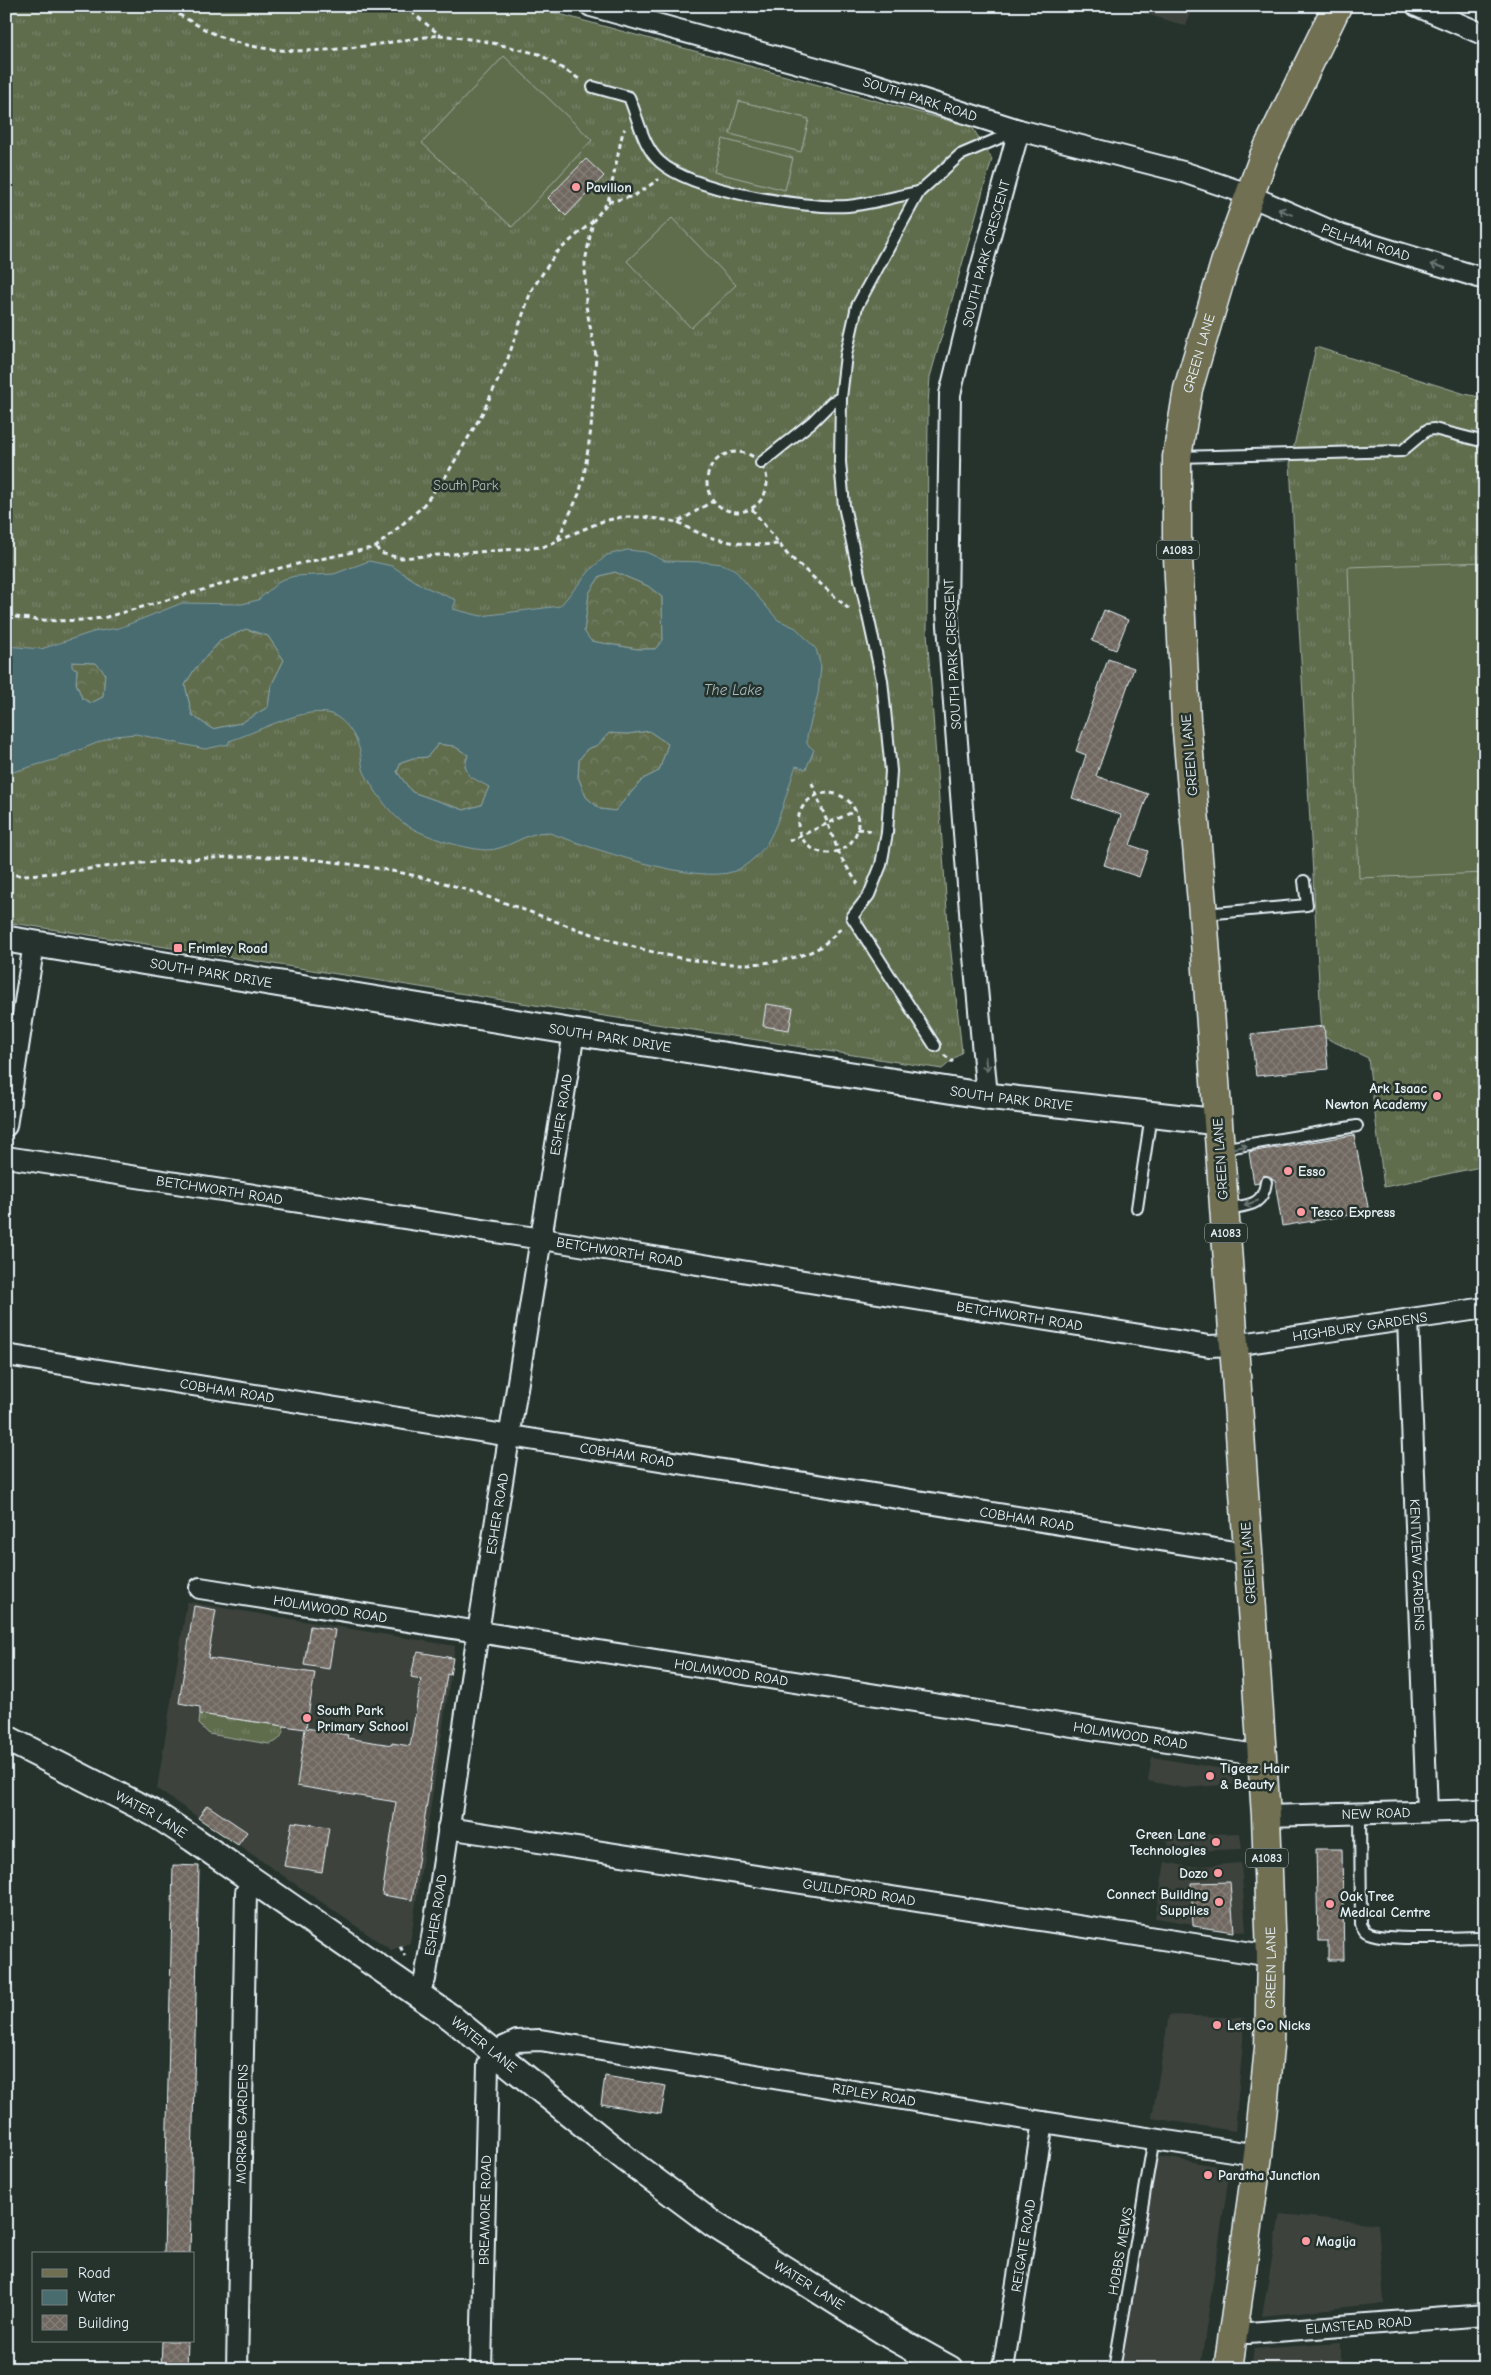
<svg xmlns="http://www.w3.org/2000/svg" width="1491" height="2375" font-family="'Comic Neue',sans-serif">
  <defs>
    <pattern id="grass-tufts" width="24" height="20" patternUnits="userSpaceOnUse" patternTransform="scale(1.25)"><rect width="24" height="20" fill="#606d4e"/><path d="M3 7l-1-3M5 7V3M7 7l1-3M15 17l-1-3M17 17v-4M19 17l1-3" fill="none" stroke="#778268"/></pattern>
    <pattern id="forest-crowns" width="20" height="18" patternUnits="userSpaceOnUse" patternTransform="scale(1.25)"><rect width="20" height="18" fill="#606d4e"/><path d="M2 6a3 3 0 1 1 6 0M12 15a3 3 0 1 1 6 0" fill="none" stroke="#778268"/></pattern>
    <pattern id="building-cross-hatch" width="8" height="8" patternUnits="userSpaceOnUse" patternTransform="scale(1.25)"><rect width="8" height="8" fill="#706860"/><path d="M0 0l8 8M0 8l8-8" fill="none" stroke="#847e78"/></pattern>
  </defs>
  <rect width="100%" height="100%" fill="#26332d"/>
  <filter id="ink" filterUnits="userSpaceOnUse"><feTurbulence type="fractalNoise" baseFrequency=".02" numOctaves="2"/><feDisplacementMap in="SourceGraphic" scale="10" xChannelSelector="R" yChannelSelector="G"/><feConvolveMatrix kernelMatrix="1 2 1 2 8 2 1 2 1" color-interpolation-filters="sRGB"/></filter>
  <g filter="url(#ink)">
    <g fill="#3c433c">
      <path d="M1121 6H1192L1186 26Z"/>
      <path d="M187 1602 455 1646 410 1943 391 1950 157 1789Z"/>
      <path d="M1152 1757 1235 1771V1784L1184 1788 1148 1781Z"/>
      <path d="M1140 1828 1188 1835 1240 1833 1242 1849 1189 1851 1168 1848V1841L1139 1835Z"/>
      <path d="M1165 1862 1190 1867 1241 1863 1246 1932 1155 1918Z"/>
      <path d="M1169 2015 1245 2018 1235 2131 1152 2118Z"/>
      <path d="M1156 2156 1230 2168 1200 2369H1118Z"/>
      <path d="M1280 2214 1378 2224 1384 2303 1262 2316Z"/>
      <path d="M1341 2343V2369H1251L1254 2349Z"/>
    </g>
    <g fill="url(#grass-tufts)" stroke="#a4afa3">
      <path d="M6 6H530L972 127 992 159 930 377 928 404 927 632 948 925 962 1052 942 1069 6 922Z"/>
      <path d="M1316 347 1465 394 1485 398V1166L1384 1187 1368 1058 1322 1036 1290 464Z"/>
      <path d="M200 1714 284 1726C283 1736 279 1742 269 1744L209 1734 199 1724Z"/>
    </g>
    <g fill="url(#forest-crowns)" stroke="#a4afa3">
      <path d="M615 572 648 586 662 597 663 640 655 649H637L590 641 584 631 589 593 600 576Z"/>
      <path d="M246 629 268 636 284 660 271 686 268 707 241 723 212 729 192 715 185 685 194 670 220 641Z"/>
      <path d="M71 662 96 663 105 673 103 697 91 703 82 698 76 683 77 669 72 667Z"/>
      <path d="M649 731 668 744 659 771 643 779 615 811 600 809 586 797 578 777 579 760 587 749 598 745 609 733 627 734Z"/>
      <path d="M438 744 454 746 468 755 465 766 489 787 481 805 464 810 412 792 397 772 401 762 413 758 427 757Z"/>
    </g>
    <g fill="#606d4e" stroke="#a4afa3">
      <path d="M504 56 592 140 512 227 422 143Z"/>
      <path d="M739 101 809 119 801 152 730 134Z"/>
      <path d="M723 139 793 158 785 190 714 172Z"/>
      <path d="M672 218 736 285 691 328 627 261Z"/>
      <path d="M1485 562V873L1359 878 1348 567Z"/>
    </g>
    <path fill="#496c6f" stroke="#89a1a6" fill-rule="evenodd" d="M627 550 646 552 665 561 705 562 722 564 734 569 778 620 796 628 816 649 821 667 818 694 807 736V744L814 750 806 769 796 766C787 789 778 831 762 850 755 858 745 867 735 871 697 886 586 846 547 832 525 832 507 851 485 850 461 848 421 836 402 822 387 810 375 791 365 774 361 766 362 756 359 748 356 735 342 715 327 713 299 708 256 733 229 741V744L205 749 136 734 114 736 57 759 6 774V646L41 649 93 632 119 628 182 603 242 604 258 600 281 580 295 576 334 574 369 561 392 566 423 586 456 600 453 609 481 616 560 606 592 568 607 555ZM615 572 648 586 662 597 663 640 655 649H637L591 641 584 631 589 593 600 576ZM246 629 268 636 284 660 271 686 268 707 241 723 212 729 192 715 185 685 194 670 220 641ZM72 662 96 663 105 673 103 697 91 703 82 698 76 683 77 669 72 667ZM649 731 668 744 659 771 643 779 615 811 600 809 586 797 578 777 579 760 587 749 598 745 609 733 627 734ZM438 744 454 746 468 755 465 766 469 776 489 787 481 805 464 810 412 792 397 772 401 762 413 758 427 757Z"/>
    <g fill="url(#building-cross-hatch)" stroke="#e8f1f8">
      <path d="M586 159 604 176 566 216 548 198Z"/>
      <path d="M1104 610 1128 620 1116 650 1092 641Z"/>
      <path d="M1108 659 1134 668 1096 776 1148 794 1130 845 1148 851 1139 877 1104 865 1121 815 1072 798 1086 755 1076 751Z"/>
      <path d="M766 1004 793 1008 789 1030 763 1026Z"/>
      <path d="M1324 1026 1328 1069 1256 1076 1251 1034Z"/>
      <path d="M1354 1135 1369 1212 1282 1226 1275 1181 1264 1175 1259 1183 1254 1184 1249 1152Z"/>
      <path d="M194 1606 216 1610 208 1658 315 1673 306 1728 348 1735 347 1738 392 1745V1743L410 1746 421 1679 411 1677 415 1658 418 1652 453 1658 450 1675 447 1674 412 1900 382 1895 396 1802 297 1786 305 1729 200 1714V1707L179 1703Z"/>
      <path d="M310 1626 335 1630 329 1669 304 1665Z"/>
      <path d="M207 1805 247 1832 238 1845 198 1818Z"/>
      <path d="M292 1822 329 1827 322 1872 284 1866Z"/>
      <path d="M1316 1849H1342L1344 1960H1328V1941H1318Z"/>
      <path d="M173 1865 199 1866 190 2254H164Z"/>
      <path d="M1230 1882 1234 1932 1193 1926 1191 1883Z"/>
      <path d="M605 2076 666 2086 661 2114 601 2104Z"/>
      <path d="M162 2341H188L187 2369H161Z"/>
    </g>
    <g fill="none" stroke-linecap="round" stroke-linejoin="round">
      <g stroke="#e8f1f8" stroke-width="14">
        <g id="service">
          <path d="M593 87 629 97C638 118 643 147 660 162 692 191 805 209 848 206 871 204 896 196 919 192"/>
          <path d="M1178 457 1402 451 1427 430 1434 429 1485 442"/>
          <path d="M761 463 812 422 832 402 841 398"/>
          <path d="M1204 914 1307 905 1304 881"/>
          <path d="M935 1046 852 917 869 895 881 865 887 833 891 771 882 680 844 506 840 462 841 398 846 355 857 306 919 192 960 155 1016 131"/>
          <path d="M1221 1149 1357 1126"/>
          <path d="M1137 1208 1151 1115"/>
          <path d="M1226 1209C1247 1205 1263 1207 1266 1182"/>
          <path d="M1360 1814 1361 1924C1361 1925 1364 1930 1365 1931 1376 1942 1458 1937 1478 1937L1485 1941"/>
          <path d="M1114 2369 1154 2138"/>
        </g>
      </g>
      <g stroke="#e8f1f8" stroke-width="24">
        <g id="minor">
          <path id="s1" d="M591 6 871 83 1019 130 1183 172 1239 191 1340 235 1485 279"/>
          <path d="M1417 6 1485 35"/>
          <path id="s2" d="M987 1096 971 924 947 612 950 394 980 272 1019 130"/>
          <path d="M6 1126 34 943"/>
          <path id="s3" d="M6 1157 542 1239 1209 1346 1234 1345 1485 1308"/>
          <path id="s4" d="M1408 1319 1427 1811"/>
          <path id="s5" d="M6 1355 1247 1554"/>
          <path id="s6" d="M200 1588 1262 1756"/>
          <path id="s7" d="M1266 1816 1485 1810"/>
          <path id="s8" d="M448 1828 1271 1956"/>
          <path id="s9" d="M417 1994 425 1979 437 1907 478 1632 574 1032"/>
          <path id="s10" d="M1233 2331 1249 2333 1485 2315"/>
          <path id="s11" d="M237 2369 246 1892 253 1881"/>
          <path id="s12" d="M481 2369 488 2065 493 2052 517 2041 540 2040 1043 2122 1258 2155"/>
          <path id="s13" d="M1003 2369 1043 2122"/>
        </g>
      </g>
      <g stroke="#e8f1f8" stroke-width="29">
        <g id="tertiary">
          <path id="s14" d="M6 939 574 1032 987 1096 1218 1122"/>
          <path id="s15" d="M6 1738 155 1814 193 1839 452 2018 626 2159 713 2224 889 2335 950 2369"/>
        </g>
      </g>
      <g stroke="#e8f1f8" stroke-width="31">
        <g id="primary">
          <path id="s16" d="M1228 2369 1258 2155 1269 2048 1271 1956 1266 1816 1234 1345 1203 914 1186 720 1177 537V457L1188 389 1225 263 1264 156 1337 6"/>
        </g>
      </g>
      <g stroke="#e8f1f8" stroke-width="3" stroke-dasharray="5 4" stroke-linecap="butt">
        <path d="M163 6C183 16 203 30 224 38 293 64 370 44 440 35"/>
        <path d="M404 6 440 35 484 41 539 54 581 80"/>
        <path d="M608 202 634 196 659 179"/>
        <circle cx="737" cy="482" r="30"/>
        <path d="M752 509 787 554 851 611"/>
        <path d="M678 522C707 541 745 547 779 544"/>
        <path d="M558 540 603 521 622 517H644L678 522 713 501"/>
        <path d="M376 547 380 553 400 558 543 547 557 541 579 494 584 476 591 429 596 356 586 306 585 262 593 221 608 202 623 131 625 129"/>
        <path d="M6 615C39 622 70 622 103 618L284 567 376 547 421 508 446 476 482 414 507 361 531 291 556 253 593 221"/>
        <path d="M812 783 841 858 858 884"/>
        <circle cx="828" cy="823" r="30"/>
        <path d="M857 829 874 831"/>
        <path d="M789 841 855 811"/>
        <path d="M6 875C49 876 89 868 131 864 195 858 262 853 326 861 360 865 403 872 437 881 546 910 696 994 808 953 822 948 833 937 842 927"/>
        <path d="M944 1055 953 1062"/>
        <path d="M400 1946 405 1956"/>
      </g>
      <use href="#service" stroke="#26332d" stroke-width="10"/>
      <use href="#minor" stroke="#26332d" stroke-width="20"/>
      <use href="#tertiary" stroke="#26332d" stroke-width="25"/>
      <use href="#primary" stroke="#716f52" stroke-width="28"/>
    </g>
    <defs><path id="oneway-shaft" d="M-6 0H5M1.5-3L5.5 0L1.5 3" fill="none" stroke-width="1.6" stroke-linecap="round" stroke-linejoin="round" transform="scale(1.25)"/></defs>
    <g stroke="#6a7674">
      <use href="#oneway-shaft" transform="translate(1285 212) rotate(-157)"/>
      <use href="#oneway-shaft" transform="translate(1438 266) rotate(-164)"/>
      <use href="#oneway-shaft" transform="translate(986 1064) rotate(84)"/>
      <use href="#oneway-shaft" transform="translate(1240 1147) rotate(-9)"/>
      <use href="#oneway-shaft" transform="translate(1251 1203) rotate(161)"/>
    </g>
  </g>
  <g fill="#ff9aa2" stroke="#26332d" stroke-width="2">
    <circle cx="576" cy="187" r="5"/>
    <rect x="173" y="943" width="10" height="10" rx="2.5"/>
    <circle cx="1437" cy="1096" r="5"/>
    <circle cx="1288" cy="1171" r="5"/>
    <circle cx="1301" cy="1212" r="5"/>
    <circle cx="307" cy="1718" r="5"/>
    <circle cx="1210" cy="1776" r="5"/>
    <circle cx="1216" cy="1842" r="5"/>
    <circle cx="1218" cy="1873" r="5"/>
    <circle cx="1219" cy="1902" r="5"/>
    <circle cx="1330" cy="1904" r="5"/>
    <circle cx="1217" cy="2025" r="5"/>
    <circle cx="1208" cy="2175" r="5"/>
    <circle cx="1306" cy="2241" r="5"/>
  </g>
  <g text-anchor="middle" stroke-width="5" stroke-linejoin="round" paint-order="stroke">
    <g fill="#26332d" stroke="#aeb8bb" stroke-width="1">
      <rect x="1157" y="540.5" width="42" height="19" rx="4"/>
      <rect x="1205" y="1223.5" width="42" height="19" rx="4"/>
      <rect x="1246" y="1848.5" width="42" height="19" rx="4"/>
    </g>
    <g font-size="12" font-weight="bold" fill="#e8f1f8">
      <text x="1178" y="554">A1083</text>
      <text x="1226" y="1237">A1083</text>
      <text x="1267" y="1862">A1083</text>
    </g>
    <g font-size="14" fill="#e8f1f8" stroke="#26332d">
      <text dy="5" stroke="none"><textPath href="#s1" startOffset="342">SOUTH PARK ROAD</textPath></text>
      <text dy="5" stroke="none"><textPath href="#s1" startOffset="811">PELHAM ROAD</textPath></text>
      <text dy="5" stroke="none"><textPath href="#s2" startOffset="849">SOUTH PARK CRESCENT</textPath></text>
      <text dy="5" stroke="none"><textPath href="#s16" startOffset="2024">GREEN LANE</textPath></text>
      <text transform="translate(952 654) rotate(-93)" y="5">SOUTH PARK CRESCENT</text>
      <text transform="translate(1189 755) rotate(-95)" y="5">GREEN LANE</text>
      <text dy="5" stroke="none"><textPath href="#s14" startOffset="208">SOUTH PARK DRIVE</textPath></text>
      <text dy="5" stroke="none"><textPath href="#s14" startOffset="612">SOUTH PARK DRIVE</textPath></text>
      <text dy="5" stroke="none"><textPath href="#s14" startOffset="1018">SOUTH PARK DRIVE</textPath></text>
      <text dy="5" stroke="none"><textPath href="#s9" startOffset="892">ESHER ROAD</textPath></text>
      <text transform="translate(1220 1159) rotate(-94)" y="5">GREEN LANE</text>
      <text dy="5" stroke="none"><textPath href="#s3" startOffset="216">BETCHWORTH ROAD</textPath></text>
      <text dy="5" stroke="none"><textPath href="#s3" startOffset="621">BETCHWORTH ROAD</textPath></text>
      <text dy="5" stroke="none"><textPath href="#s3" startOffset="1026">BETCHWORTH ROAD</textPath></text>
      <text dy="5" stroke="none"><textPath href="#s3" startOffset="1370">HIGHBURY GARDENS</textPath></text>
      <text dy="5" stroke="none"><textPath href="#s5" startOffset="224">COBHAM ROAD</textPath></text>
      <text dy="5" stroke="none"><textPath href="#s5" startOffset="629">COBHAM ROAD</textPath></text>
      <text dy="5" stroke="none"><textPath href="#s9" startOffset="488">ESHER ROAD</textPath></text>
      <text dy="5" stroke="none"><textPath href="#s5" startOffset="1034">COBHAM ROAD</textPath></text>
      <text transform="translate(1248 1563) rotate(-94)" y="5">GREEN LANE</text>
      <text dy="5" stroke="none"><textPath href="#s4" startOffset="246">KENTVIEW GARDENS</textPath></text>
      <text dy="5" stroke="none"><textPath href="#s6" startOffset="132">HOLMWOOD ROAD</textPath></text>
      <text dy="5" stroke="none"><textPath href="#s6" startOffset="538">HOLMWOOD ROAD</textPath></text>
      <text dy="5" stroke="none"><textPath href="#s6" startOffset="942">HOLMWOOD ROAD</textPath></text>
      <text dy="5" stroke="none"><textPath href="#s7" startOffset="110">NEW ROAD</textPath></text>
      <text dy="5" stroke="none"><textPath href="#s15" startOffset="164">WATER LANE</textPath></text>
      <text dy="5" stroke="none"><textPath href="#s8" startOffset="416">GUILDFORD ROAD</textPath></text>
      <text dy="5" stroke="none"><textPath href="#s9" startOffset="82">ESHER ROAD</textPath></text>
      <text dy="5" stroke="none"><textPath href="#s16" startOffset="404">GREEN LANE</textPath></text>
      <text dy="5" stroke="none"><textPath href="#s15" startOffset="569">WATER LANE</textPath></text>
      <text dy="5" stroke="none"><textPath href="#s12" startOffset="706">RIPLEY ROAD</textPath></text>
      <text dy="5" stroke="none"><textPath href="#s11" startOffset="245">MORRAB GARDENS</textPath></text>
      <text dy="5" stroke="none"><textPath href="#s12" startOffset="159">BREAMORE ROAD</textPath></text>
      <text dy="5" stroke="none"><textPath href="#s13" startOffset="125">REIGATE ROAD</textPath></text>
      <text transform="translate(1120 2251) rotate(-80)" y="5">HOBBS MEWS</text>
      <text dy="5" stroke="none"><textPath href="#s15" startOffset="974">WATER LANE</textPath></text>
      <text dy="5" stroke="none"><textPath href="#s10" startOffset="126">ELMSTEAD ROAD</textPath></text>
    </g>
    <g font-size="14" font-weight="bold" fill="#e8f1f8" stroke="#26332d" text-anchor="start">
      <text x="586" y="192">Pavilion</text>
      <text x="188" y="953">Frimley Road</text>
      <text x="1427" y="1093" text-anchor="end">Ark Isaac<tspan x="1427" dy="16">Newton Academy</tspan></text>
      <text x="1298" y="1176">Esso</text>
      <text x="1311" y="1217">Tesco Express</text>
      <text x="317" y="1715">South Park<tspan x="317" dy="16">Primary School</tspan></text>
      <text x="1220" y="1773">Tigeez Hair<tspan x="1220" dy="16">&amp; Beauty</tspan></text>
      <text x="1206" y="1839" text-anchor="end">Green Lane<tspan x="1206" dy="16">Technologies</tspan></text>
      <text x="1208" y="1878" text-anchor="end">Dozo</text>
      <text x="1209" y="1899" text-anchor="end">Connect Building<tspan x="1209" dy="16">Supplies</tspan></text>
      <text x="1340" y="1901">Oak Tree<tspan x="1340" dy="16">Medical Centre</tspan></text>
      <text x="1227" y="2030">Lets Go Nicks</text>
      <text x="1218" y="2180">Paratha Junction</text>
      <text x="1316" y="2246">Magija</text>
    </g>
    <g font-size="14" fill="#b2bcb4" stroke="#26332d">
      <text x="466" y="490">South Park</text>
    </g>
    <g font-size="15" font-style="italic" fill="#a8bcc1" stroke="#26332d">
      <text x="733" y="695">The Lake</text>
    </g>
  </g>
  <rect width="1491" height="2375" fill="none" stroke="#26332d" stroke-width="25"/>
  <rect x="12" y="12" width="1466" height="2350" fill="none" stroke="#e8f1f8" stroke-width="2" filter="url(#ink)"/>
  <rect x="32" y="2252" width="162" height="90" fill="#26332d" stroke="#747f7e"/>
  <rect x="42" y="2269" width="25" height="8" fill="#716f52" stroke="#747f7e"/>
  <text x="78" y="2278" font-size="15" fill="#e8f1f8">Road</text>
  <rect x="42" y="2290" width="25" height="15" fill="#496c6f" stroke="#747f7e"/>
  <text x="78" y="2302" font-size="15" fill="#e8f1f8">Water</text>
  <rect x="42" y="2315" width="25" height="15" fill="url(#building-cross-hatch)" stroke="#747f7e"/>
  <text x="78" y="2328" font-size="15" fill="#e8f1f8">Building</text>
</svg>
